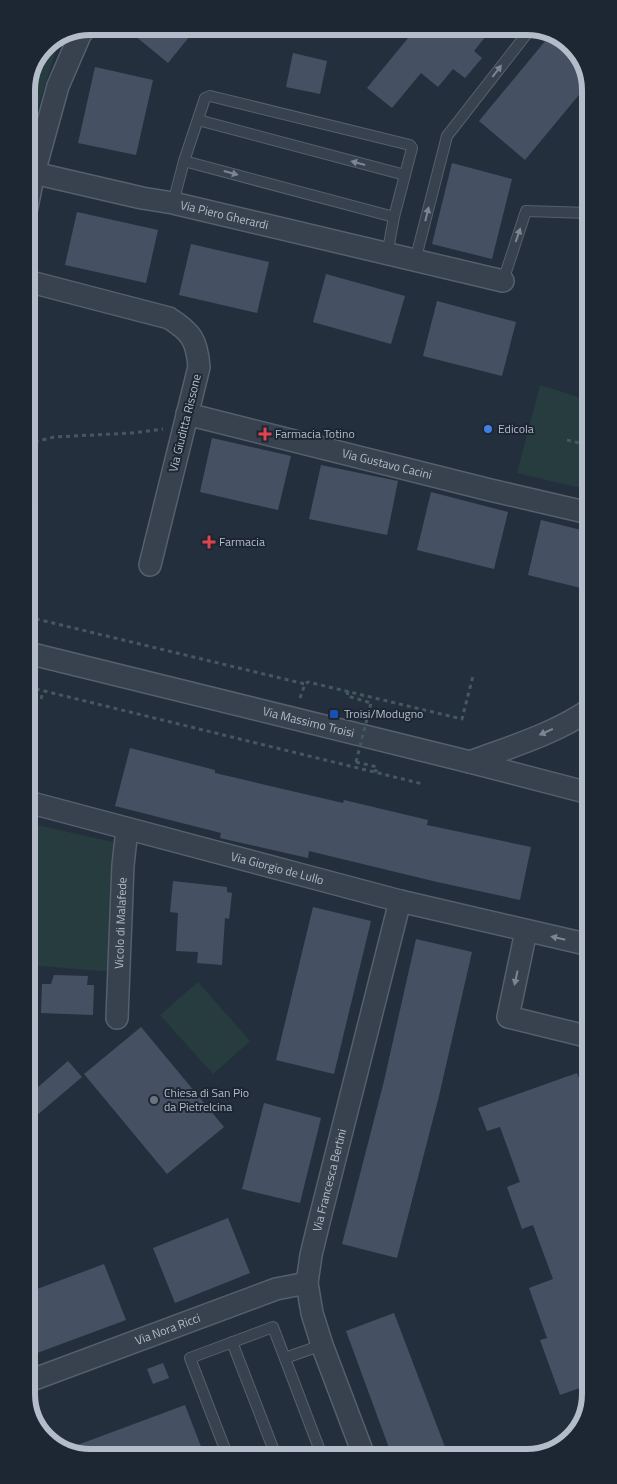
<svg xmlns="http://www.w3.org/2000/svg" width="617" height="1484" font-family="'Titillium Web',sans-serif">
  <rect width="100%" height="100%" fill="#242f3e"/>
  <g fill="#263c3f">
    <path d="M61 38 59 41 27 142 26 86 45 45Z"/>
    <path d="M540 385 588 400 589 490 517 473Z"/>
    <path d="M28 823 113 842 114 972 28 965Z"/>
    <path d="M198 982 250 1041 213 1074 160 1015Z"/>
  </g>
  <g fill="#455162">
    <path d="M123 26H198L168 63Z"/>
    <path d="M418 26H494L474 51 482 58 465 78 453 69 438 87 421 73 392 108 367 88Z"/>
    <path d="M551 34 566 40 587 70 588 84 525 160 479 121Z"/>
    <path d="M293 53 327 61 320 94 286 87Z"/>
    <path d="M95 67 153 80 136 155 78 143Z"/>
    <path d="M452 163 512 179 492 259 432 244Z"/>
    <path d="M77 212 158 230 146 283 65 265Z"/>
    <path d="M191 244 269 262 257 313 179 295Z"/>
    <path d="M326 274 405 296 391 344 313 322Z"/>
    <path d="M437 301 516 322 502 376 423 356Z"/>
    <path d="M212 438 291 456 278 510 200 492Z"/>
    <path d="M321 465 398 481 387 535 309 519Z"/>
    <path d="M431 492 508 512 494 569 417 550Z"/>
    <path d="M541 520 589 532V590L528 575Z"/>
    <path d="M130 748 215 770V773L343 803 344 800 428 820 427 825 531 847 520 900 437 882 309 851 308 858 220 838 221 833 115 806Z"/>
    <path d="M173 881 227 887V892L232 893 229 919 225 918 222 965 197 963 198 952 176 951 178 913 170 912Z"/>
    <path d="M313 907 371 921 334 1074 276 1060Z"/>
    <path d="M416 939 472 952 439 1096 397 1258 342 1244 384 1081Z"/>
    <path d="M54 975 88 976 87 985H94L93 1015 41 1013 42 984H51Z"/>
    <path d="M141 1027 224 1127 167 1174 84 1074Z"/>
    <path d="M68 1061 82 1077 29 1122V1095Z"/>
    <path d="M577 1073 590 1108 591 1384 560 1395 540 1340 547 1338 529 1288 553 1279 533 1225 522 1229 507 1187 520 1182 500 1127 487 1131 478 1108Z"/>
    <path d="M264 1103 321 1118 300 1203 242 1189Z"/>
    <path d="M228 1218 250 1273 175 1303 153 1248Z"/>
    <path d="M104 1264 126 1320 29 1356V1292Z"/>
    <path d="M394 1313 448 1455 392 1456 346 1331Z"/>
    <path d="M163 1363 169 1378 153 1384 147 1369Z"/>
    <path d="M185 1405 205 1457 85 1458 64 1450Z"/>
  </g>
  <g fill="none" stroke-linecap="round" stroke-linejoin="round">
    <g stroke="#565f6c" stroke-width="12">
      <g id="lane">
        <path d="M198 120 405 175"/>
        <path d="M184 161 394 217"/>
        <path d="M173 203 184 161 205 98 210 96 410 145 412 148 394 217 387 255"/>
        <path d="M415 261 447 136 532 27"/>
        <path d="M503 281 526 211 588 213"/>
        <path d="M232 1342 276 1456"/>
        <path d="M285 1358 322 1345"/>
        <path d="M228 1457 190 1358 273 1327 322 1456"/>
      </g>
    </g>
    <g stroke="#565f6c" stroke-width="24">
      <g id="street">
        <path id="s1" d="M34 173 142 198 173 203 503 281"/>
        <path d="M27 207 34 173 58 86 80 35 85 28"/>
        <path d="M27 281 169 318C191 332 197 340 199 367L150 565"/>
        <path id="s2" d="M187 414 490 490 589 513"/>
        <path id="s3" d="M28 653 470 762 589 793"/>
        <path d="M470 762C510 747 554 734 589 710"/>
        <path id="s4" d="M28 802 400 901 590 945"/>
        <path d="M526 931 508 1017 590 1037"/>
        <path id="s5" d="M117 1018 123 865 127 829"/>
        <path id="s6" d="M29 1381 276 1289 307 1283"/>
        <path id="s7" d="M364 1456 322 1345 312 1313 307 1283 311 1255 319 1222 400 901"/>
      </g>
    </g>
    <g stroke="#44595c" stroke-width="3" stroke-dasharray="4 4" stroke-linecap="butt">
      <path d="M26 90 31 76"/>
      <path d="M567 440 588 445"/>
      <path d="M27 444 54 437 132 433 163 429"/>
      <path d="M28 617 305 684"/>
      <path d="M28 687 423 784"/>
      <path d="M348 691 347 696 371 703"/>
      <path d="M300 698 305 684 308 682 462 719 473 676"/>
      <path d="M41 699 43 691"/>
      <path d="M356 762 377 767 376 771 373 770"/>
    </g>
    <use href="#lane" stroke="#38414e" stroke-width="10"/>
    <use href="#street" stroke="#38414e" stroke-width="21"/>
    <path stroke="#44595c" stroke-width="3" stroke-dasharray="4 4" stroke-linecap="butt" d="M356 762 371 703"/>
  </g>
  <defs><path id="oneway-solid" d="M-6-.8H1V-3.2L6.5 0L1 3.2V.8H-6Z" transform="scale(1.25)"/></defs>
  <g fill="#7c8592">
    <use href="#oneway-solid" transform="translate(497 71) rotate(-52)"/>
    <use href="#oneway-solid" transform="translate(358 163) rotate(-165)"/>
    <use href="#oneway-solid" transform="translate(231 173) rotate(15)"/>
    <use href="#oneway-solid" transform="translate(427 214) rotate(-76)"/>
    <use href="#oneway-solid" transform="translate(518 235) rotate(-71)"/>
    <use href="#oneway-solid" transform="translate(546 732) rotate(156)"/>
    <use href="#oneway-solid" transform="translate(558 938) rotate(-167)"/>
    <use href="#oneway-solid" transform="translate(516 978) rotate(102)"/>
  </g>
  <circle fill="#3f7fe0" stroke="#1d2633" stroke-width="2" cx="488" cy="429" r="5"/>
  <g fill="#e0444e" stroke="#1d2633" stroke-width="2">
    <path d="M262.5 426.5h5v5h5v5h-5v5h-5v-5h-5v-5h5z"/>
    <path d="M206.5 534.5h5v5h5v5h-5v5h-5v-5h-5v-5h5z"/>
  </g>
  <rect fill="#1a4fb4" stroke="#1d2633" stroke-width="2" x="329" y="709" width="10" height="10" rx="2.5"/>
  <circle fill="#6b7280" stroke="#1d2633" stroke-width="2" cx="154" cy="1100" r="5"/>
  <g text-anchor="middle" stroke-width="4" stroke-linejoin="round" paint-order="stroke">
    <g font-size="12" fill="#b4bcc9" stroke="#1d2633">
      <text dy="4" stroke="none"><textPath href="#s1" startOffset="195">Via Piero Gherardi</textPath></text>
      <text transform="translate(185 423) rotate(-76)" y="4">Via Giuditta Rissone</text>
      <text dy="4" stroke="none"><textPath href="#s2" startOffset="206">Via Gustavo Cacini</textPath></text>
      <text dy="4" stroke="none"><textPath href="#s3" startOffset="289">Via Massimo Troisi</textPath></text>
      <text dy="4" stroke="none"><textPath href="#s4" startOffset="258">Via Giorgio de Lullo</textPath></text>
      <text dy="4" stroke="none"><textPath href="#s5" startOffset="95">Vicolo di Malafede</textPath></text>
      <text dy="4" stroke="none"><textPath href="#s7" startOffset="288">Via Francesca Bertini</textPath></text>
      <text dy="4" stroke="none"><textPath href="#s6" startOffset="148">Via Nora Ricci</textPath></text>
    </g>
    <g font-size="12" fill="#b4bcc9" stroke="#1d2633" text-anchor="start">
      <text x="498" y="433">Edicola</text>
      <text x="275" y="438">Farmacia Totino</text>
      <text x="219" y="546">Farmacia</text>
      <text x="344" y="718">Troisi/Modugno</text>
      <text x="164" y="1097">Chiesa di San Pio<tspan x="164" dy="14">da Pietrelcina</tspan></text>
    </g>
  </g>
  <path d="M0 0H617V1484H0ZM90 35H527A55 55 0 0 1 582 90V1394A55 55 0 0 1 527 1449H90A55 55 0 0 1 35 1394V90A55 55 0 0 1 90 35Z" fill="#1d2633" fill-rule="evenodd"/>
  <path fill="none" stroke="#b4bcc9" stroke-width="6" d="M90 35H527A55 55 0 0 1 582 90V1394A55 55 0 0 1 527 1449H90A55 55 0 0 1 35 1394V90A55 55 0 0 1 90 35Z"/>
</svg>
